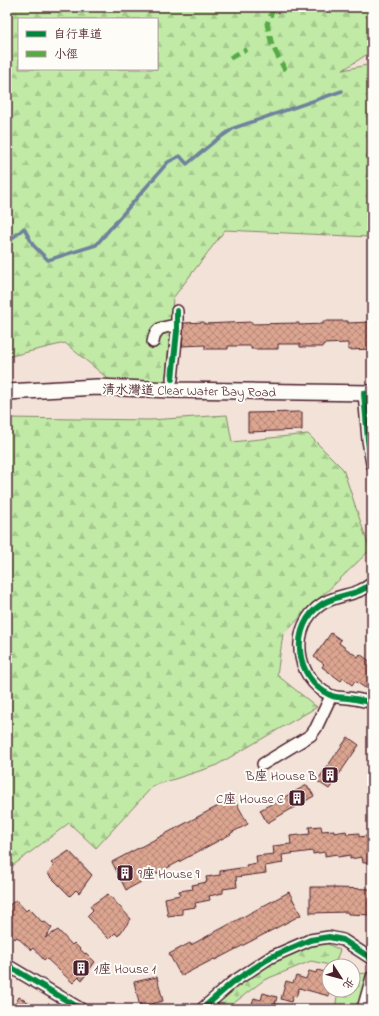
<svg xmlns="http://www.w3.org/2000/svg" width="379" height="1016" font-family="'Indie Flower','LXGW WenKai TC',sans-serif">
  <defs>
    <pattern id="forest-firs" width="22" height="20" patternUnits="userSpaceOnUse"><rect width="22" height="20" fill="#c0eaa6"/><path d="M5 1l3.5 6h-7zM16 11l3.5 6h-7z" fill="#a6c88f"/></pattern>
    <pattern id="building-cross-hatch" width="8" height="8" patternUnits="userSpaceOnUse"><rect width="8" height="8" fill="#dba590"/><path d="M0 0l8 8M0 8l8-8" fill="none" stroke="#b48676"/></pattern>
  </defs>
  <rect width="100%" height="100%" fill="#f3e2d8"/>
  <filter id="ink" filterUnits="userSpaceOnUse"><feTurbulence type="fractalNoise" baseFrequency=".025" numOctaves="2"/><feDisplacementMap in="SourceGraphic" scale="8" xChannelSelector="R" yChannelSelector="G"/><feConvolveMatrix kernelMatrix="1 2 1 2 8 2 1 2 1" color-interpolation-filters="sRGB"/></filter>
  <g filter="url(#ink)">
    <g fill="url(#forest-firs)" stroke="#858468" fill-rule="evenodd">
      <path d="M7 7H372V51L343 70 372 64V244L369 237 225 230 173 298 165 389 112 382 65 343 7 357ZM19 19H157V69H19Z"/>
      <path d="M227 415 232 442 308 434 343 469 370 550 283 634 277 675 317 707 215 766 153 786 96 848 69 823 7 870V418L150 420Z"/>
      <path d="M324 942 340 950 334 966 311 961 264 980 226 1009H214L212 1008C230 991 249 973 271 961 287 953 306 948 324 942Z"/>
      <path d="M369 973 357 1009H335L338 990H353V974Z"/>
    </g>
    <g fill="none" stroke-linecap="round" stroke-linejoin="round">
      <path stroke="#6f829c" stroke-width="3.5" d="M7 243 24 228 33 245 48 260 96 245 168 162 180 156 187 164 215 141 234 128 342 91"/>
    </g>
    <g fill="url(#building-cross-hatch)" stroke="#4a1f2b">
      <path d="M323 321H348V323L371 322 372 349 348 350V343L323 344V347H300V344H278V349H251V346H228V349H205V345L182 346 184 323 204 322V324L252 322V324L299 323V325L323 324Z"/>
      <path d="M302 412V430L248 432V413Z"/>
      <path d="M331 633 341 640 339 643 348 650 358 657 360 654 372 663V689L367 685 365 688 355 681 352 685 343 678 341 681 322 667 324 664 314 657Z"/>
      <path d="M348 737 359 745 329 789 317 781Z"/>
      <path d="M307 785 314 796 267 823 260 810Z"/>
      <path d="M233 797 248 824 231 833V834L126 890 112 862 222 804 221 803Z"/>
      <path d="M321 826 322 831 334 830V833L346 831 347 834 359 833V837L372 835V861L363 863 362 857 350 859V855L338 857 337 854 325 856V852L313 854V851L282 855 283 863 265 866 266 873 236 877 237 887 223 889V893L209 896 210 900 195 903 196 907 182 909V914L168 916 165 898 180 895 179 891 193 889 192 885 207 882 206 877 220 875V871L247 867 246 865 257 863 256 856 274 854 273 846 291 844 290 836 310 834 309 827Z"/>
      <path d="M69 851 92 875 79 893 76 890 70 896 47 873 54 866 51 863Z"/>
      <path d="M310 887H334V888L372 889V915L348 914V912L310 913Z"/>
      <path d="M289 892 301 915 215 960 214 959 181 976 169 954 190 943 191 945Z"/>
      <path d="M108 894 131 919 118 936 115 933 109 939 87 916 93 910 90 906Z"/>
      <path d="M16 900 26 911 29 908 43 923 45 922 52 928 45 938 58 930 72 945 74 943 85 954 86 953 95 962 82 980 79 977 73 983 46 958 44 960 33 948 31 950 17 937 15 939 7 930V907Z"/>
      <path d="M317 970 329 973V996L299 988 296 997 293 996 291 1002 281 999 286 981 293 983 296 976 306 979 309 971 316 973Z"/>
      <path d="M157 977 163 1001 140 1007 134 982Z"/>
      <path d="M263 993 277 997 275 1004 284 1006V1009H250L254 998 261 1000Z"/>
      <path d="M19 997 39 1009H13Z"/>
    </g>
    <g fill="none" stroke-linecap="round" stroke-linejoin="round">
      <g stroke="#4a1f2b" stroke-width="14">
        <g id="minor">
          <path d="M153 342C156 326 162 328 177 325"/>
          <path d="M172 379 177 331V311"/>
          <path d="M364 393 368 440 372 464"/>
          <path d="M372 583C358 596 337 594 322 604 288 626 295 679 330 695 335 698 342 697 348 698 356 699 364 701 372 702"/>
          <path d="M263 764 311 735 316 728 331 696"/>
          <path d="M7 965 81 1009"/>
          <path d="M202 1009 233 982 271 957 310 940 329 937 343 940 372 959"/>
          <path d="M363 1009 372 977"/>
        </g>
      </g>
      <g stroke="#4a1f2b" stroke-width="18">
        <path id="secondary" d="M7 392 97 387 172 390 372 393"/>
      </g>
      <use href="#minor" stroke="#fdfcf7" stroke-width="11"/>
      <use href="#secondary" stroke="#fdfcf7" stroke-width="15"/>
      <g stroke="#57aa44" stroke-width="5" stroke-dasharray="10 5" stroke-linecap="butt">
        <path d="M274 7 267 24 272 45 285 70"/>
        <path d="M230 58 247 49"/>
      </g>
      <g stroke="#fdfcf7" stroke-width="8">
        <g id="cycleway">
          <path d="M172 379 177 331V311"/>
          <path d="M364 393 368 440 372 464"/>
          <path d="M372 583C358 596 337 594 322 604 288 626 295 679 330 695 335 698 342 697 348 698 356 699 364 701 372 702"/>
          <path d="M7 965 81 1009"/>
          <path d="M202 1009 233 982 271 957 310 940 329 937 343 940 372 959"/>
        </g>
      </g>
      <use href="#cycleway" stroke="#00873e" stroke-width="6"/>
    </g>
  </g>
  <defs>
    <g id="building-square" transform="scale(0.9)"><rect x="-9" y="-9" width="18" height="18" rx="4" fill="#4a1f2b" stroke="#fdfcf7"/><path d="M-4-6H4V6H1V3H-1V6H-4ZM-2.5-4.3h1.7v1.8h-1.7ZM.8-4.3h1.7v1.8H.8ZM-2.5-1h1.7V.8h-1.7ZM.8-1h1.7V.8H.8Z" fill="#fff"/></g>
  </defs>
  <g fill-rule="evenodd">
    <use href="#building-square" x="330" y="775"/>
    <use href="#building-square" x="297" y="798"/>
    <use href="#building-square" x="125" y="873"/>
    <use href="#building-square" x="81" y="968"/>
  </g>
  <g text-anchor="middle" stroke-width="4" stroke-linejoin="round" paint-order="stroke">
    <g font-size="13" fill="#4a1f2b" stroke="#fdfcf7">
      <text transform="translate(189 390) rotate(1)" y="5">清水灣道 Clear Water Bay Road</text>
    </g>
    <g font-size="13" fill="#4a1f2b" stroke="#fdfcf7" text-anchor="end">
      <text x="317" y="780">B座 House B</text>
      <text x="284" y="803">C座 House C</text>
      <text x="138" y="878" text-anchor="start">9座 House 9</text>
      <text x="94" y="973" text-anchor="start">1座 House 1</text>
    </g>
  </g>
  <rect width="379" height="1016" fill="none" stroke="#fdfcf7" stroke-width="24"/>
  <rect x="12" y="12" width="355" height="992" fill="none" stroke="#4a1f2b" stroke-width="1.5" filter="url(#ink)"/>
  <rect x="18" y="18" width="140" height="52" fill="#fdfcf7" stroke="#b5a4a5"/>
  <rect x="26" y="31" width="20" height="6" fill="#00873e" stroke="#b5a4a5"/>
  <text x="54" y="38" font-size="12" fill="#4a1f2b">自行車道</text>
  <rect x="26" y="51" width="20" height="6" fill="#57aa44" stroke="#b5a4a5"/>
  <text x="54" y="58" font-size="12" fill="#4a1f2b">小徑</text>
  <g transform="translate(341 978) rotate(126)"><circle r="19" fill="#fdfcf7" stroke="#b5a4a5"/>
  <path d="M0-3L7 15L0 10L-7 15Z" fill="#4a1f2b"/>
  <text y="-6" font-size="11" font-weight="bold" text-anchor="middle" fill="#4a1f2b">北</text>
  </g>
</svg>
